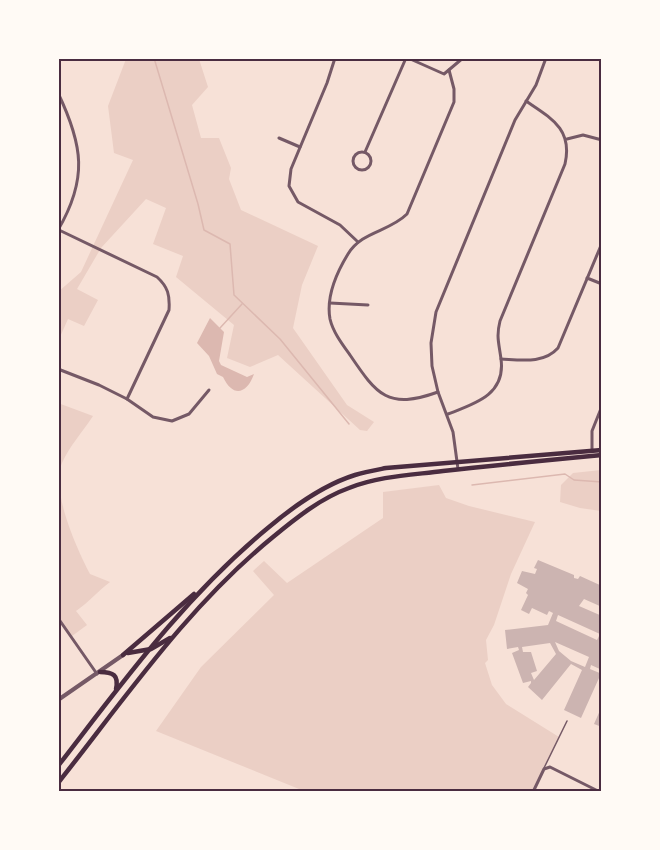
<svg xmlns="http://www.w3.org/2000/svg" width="660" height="850" font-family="Ubuntu,sans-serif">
  <rect width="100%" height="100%" fill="#f7e1d7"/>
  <g fill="#ebcfc5">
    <path d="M126 59H199L208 87 192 105 201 138H219L231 168 229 179 241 210 318 246 302 285 293 328 347 405 374 422 367 431 360 430 278 355 250 367 227 358 234 325 176 277 183 256 153 244 166 208 146 199 101 248 77 289 98 300 84 326 68 319 60 337 58 336V292L81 272 133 160 114 153 108 106Z"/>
    <path d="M58 403 93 416C83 431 69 447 62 463 50 490 77 549 90 574L110 582C98 591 89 602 76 611L87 625 72 636 59 618Z"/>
    <path d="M601 470V511L580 508 560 502 561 485 573 473Z"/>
    <path d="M439 485 446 498 469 506 535 522 511 574 494 625 486 640 488 660 485 663 492 685 506 704 559 737 533 791H304L156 731 201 667 274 595 253 571 264 561 287 583 383 518V492Z"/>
  </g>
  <path fill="#dcb8b0" d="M210 318 224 332 219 361 221 365 247 377 254 374C247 394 233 398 223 377L217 374 209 356 197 343Z"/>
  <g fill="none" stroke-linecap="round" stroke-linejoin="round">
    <g stroke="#dcb8b0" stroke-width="1.5">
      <path d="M154 58 198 204 204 230 230 244 234 295 280 339 349 424"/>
      <path d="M220 328 242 304"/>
      <path d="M472 485 565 474 574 480 602 482"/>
    </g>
  </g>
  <g fill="#ccb4b1" fill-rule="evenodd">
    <path d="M538 560 574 575V578L578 579 580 576 602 586V607L584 599 579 606 602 616V670L591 665 590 669 602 674V679L599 678 581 718 564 710 582 670 571 664 542 700 528 687 531 683V681L523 683 512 653 519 650 518 647 507 649 505 630 548 625 553 613 549 611 547 615 532 608 529 614 521 610 528 595 526 593 528 589 517 583 522 571 535 574 537 569 534 568ZM558 615 600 634 597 640 556 621ZM555 642 589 657 585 667 571 661 559 651ZM550 643 556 654 534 680 531 673 537 671 531 652H523L522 647Z"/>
    <path d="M602 706V727L594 724Z"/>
  </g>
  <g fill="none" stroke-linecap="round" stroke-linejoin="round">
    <path stroke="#755966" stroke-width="1.5" d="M544 768 567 721"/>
    <g stroke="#755966" stroke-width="3">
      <path d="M335 58 327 83 291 169 289 186 298 202 340 225 358 242"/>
      <path d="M408 58 444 74 463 58"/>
      <path d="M58 93C83 145 88 179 58 230"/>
      <path d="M279 138 300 147"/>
      <path d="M567 139 583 135 602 140"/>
      <circle cx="362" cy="161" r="9"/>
      <path d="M365 152 406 58"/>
      <path d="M59 230 157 277C168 287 170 295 169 310L127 399"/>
      <path d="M587 278 602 284"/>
      <path d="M330 303 368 305"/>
      <path d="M501 359C521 360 544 364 558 348L602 243"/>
      <path d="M58 369 99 385 127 399 153 417 172 421 189 414 209 390"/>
      <path d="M438 392C388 410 377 395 350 355 342 344 333 332 330 319 326 297 337 272 348 254 362 231 389 232 407 214L454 102V89L449 70"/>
      <path d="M448 414C474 404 506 395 501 359 499 343 496 337 500 321L565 164C573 129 551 118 526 101"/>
      <path d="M592 451V431L602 406"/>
      <path d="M458 469 453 432 438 392 432 366 431 343 436 312 515 120 536 85 546 58"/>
      <path d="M58 618 97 674"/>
      <path d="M533 792 544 769 550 767 600 792"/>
    </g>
    <path stroke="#755966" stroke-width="4" d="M58 700 123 655"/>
    <g stroke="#4a2c40" stroke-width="4.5">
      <path d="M128 653 151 649 170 638"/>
      <path d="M123 655 194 594"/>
      <path d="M100 672C113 672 119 675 116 689"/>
      <path d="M58 766C123 682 186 595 269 527 294 506 323 485 355 475 365 472 376 470 386 468L602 450"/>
      <path d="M58 783C126 697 188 606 273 537 296 518 321 498 349 488 379 476 412 475 443 471 496 465 549 460 602 455"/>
    </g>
  </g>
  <rect width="660" height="850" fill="none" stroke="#fffaf5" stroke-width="120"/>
  <rect x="60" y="60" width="540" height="730" fill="none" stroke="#4a2c40" stroke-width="2"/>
</svg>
